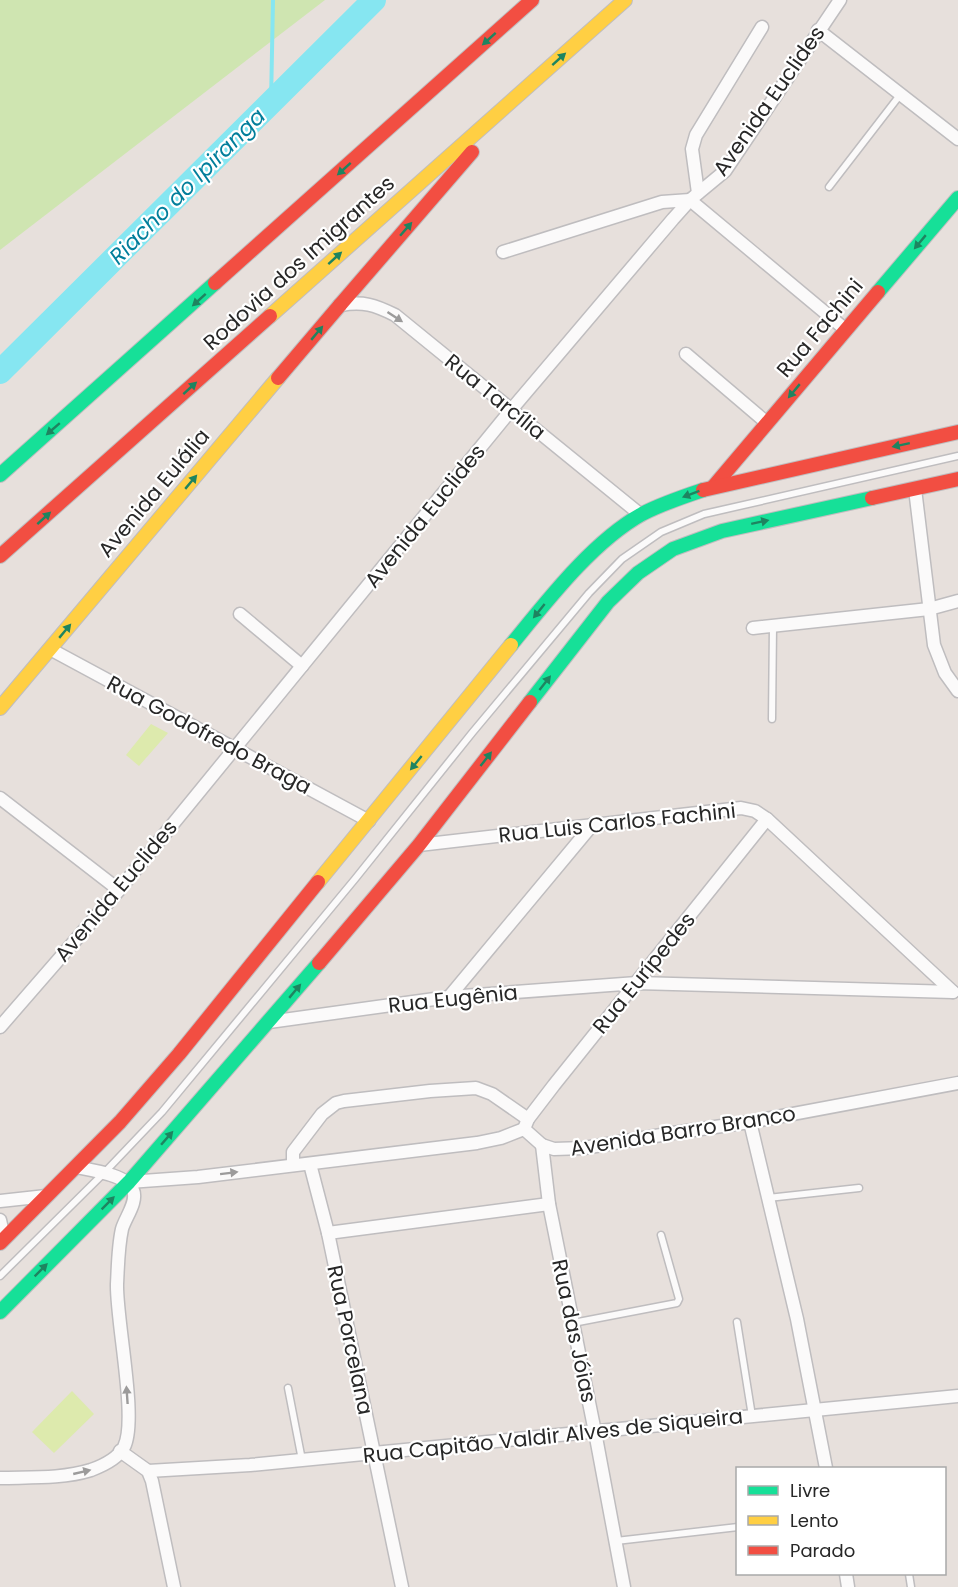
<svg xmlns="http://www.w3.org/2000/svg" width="958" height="1587" font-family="Poppins,sans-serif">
  <rect width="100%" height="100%" fill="#e7e0dc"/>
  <path fill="#cfe5b1" d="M0 0H325L0 250Z"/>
  <g fill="#ddeaad">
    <path d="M151 724 168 733 139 766 126 755Z"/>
    <path d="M72 1391 94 1414 54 1453 32 1432Z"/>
  </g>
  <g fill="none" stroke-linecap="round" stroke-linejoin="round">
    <path stroke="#86e6f1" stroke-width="4" d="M271 103 273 0"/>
    <path stroke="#86e6f1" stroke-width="24" d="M0 372 374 0"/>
    <g stroke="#bfbdbf" stroke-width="9">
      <g id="lane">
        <path d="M829 187 900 95"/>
        <path d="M772 719 773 626"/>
        <path d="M768 1198 859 1188"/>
        <path d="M0 1276 104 1173 162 1112 355 879 472 733 589 593 622 559 661 532 704 514 958 456"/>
        <path d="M737 1322 752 1416"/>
        <path d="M573 1323 677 1303 679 1299 661 1235"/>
        <path d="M288 1388 302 1460"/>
        <path d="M616 1541 738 1527"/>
        <path d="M909 1574 911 1587"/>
      </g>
    </g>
    <g stroke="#bfbdbf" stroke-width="15">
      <g id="street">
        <path d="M818 30 958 139"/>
        <path d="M698 193 692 149 696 135 762 27"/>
        <path d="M503 252 662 202 690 200 846 330"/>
        <path d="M341 305C363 301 375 305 395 315L641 515"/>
        <path d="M686 354 767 423"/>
        <path d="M915 489 934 645 945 673 958 691"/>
        <path d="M240 614 302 666"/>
        <path d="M753 628 929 609 958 601"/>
        <path d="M50 649 369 821"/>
        <path d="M0 798 119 890"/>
        <path d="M419 845 741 808 755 811 767 819 953 992"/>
        <path d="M449 997 593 824"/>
        <path d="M269 1022 449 997 637 983 953 992"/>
        <path d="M0 1027 119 890 511 410 673 219 690 200 725 171 840 0"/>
        <path d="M750 1122 797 1319 826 1468"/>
        <path d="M524 1129 528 1119 554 1085 767 819"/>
        <path d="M542 1145 549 1204 595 1432 624 1587"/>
        <path d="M310 1164 328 1233 402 1587"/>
        <path d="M293 1165V1152L322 1114 336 1103 344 1101 430 1091 476 1088 492 1094 528 1119"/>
        <path d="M129 1182 198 1177 477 1143 501 1138 524 1129 542 1145 554 1149 584 1148 673 1133 750 1122 958 1083"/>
        <path d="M0 1201 46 1196"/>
        <path d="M0 1220 4 1238"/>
        <path d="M328 1233 549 1204"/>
        <path d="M120 1451 148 1471 152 1481 174 1587"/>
        <path d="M148 1471 250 1465 958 1396"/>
        <path d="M0 1478C30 1477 62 1479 91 1470 102 1466 118 1458 124 1447 138 1420 116 1320 117 1284 118 1266 118 1247 122 1229 125 1218 138 1202 133 1190 128 1175 91 1170 76 1167"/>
        <path d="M846 1574 848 1587"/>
      </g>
    </g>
    <g stroke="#bfbdbf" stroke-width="16">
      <g id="fast">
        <path d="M878 292 958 198"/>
        <path d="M0 475 215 283"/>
        <path d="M511 645C547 601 592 542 642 514 661 504 682 497 703 490"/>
        <path d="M530 702 608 602 638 573 673 549 722 531 872 498"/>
        <path d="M0 1312 129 1182 319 963"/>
      </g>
    </g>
    <g stroke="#bfbdbf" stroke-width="16">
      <g id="slow">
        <path d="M270 316 625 0"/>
        <path d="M0 708 278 378"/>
        <path d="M318 882 511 645"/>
      </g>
    </g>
    <g stroke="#bfbdbf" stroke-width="16">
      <g id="jam">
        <path d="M215 283 532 0"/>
        <path d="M340 305 472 152"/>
        <path d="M278 378 340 305"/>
        <path d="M714 486 878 292"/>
        <path d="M703 490 958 432"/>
        <path d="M872 498 958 479"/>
        <path d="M0 556 270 316"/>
        <path d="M319 963 419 845 530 702"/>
        <path d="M0 1243 120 1122 179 1054 318 882"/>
      </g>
    </g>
    <use href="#lane" stroke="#fbfafa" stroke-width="6"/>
    <use href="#street" stroke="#fbfafa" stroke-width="12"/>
    <use href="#fast" stroke="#16e098" stroke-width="14"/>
    <use href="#slow" stroke="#ffcf43" stroke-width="14"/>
    <use href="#jam" stroke="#f24e42" stroke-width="14"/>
  </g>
  <defs><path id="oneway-solid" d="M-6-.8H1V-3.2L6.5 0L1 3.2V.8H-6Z" transform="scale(1.5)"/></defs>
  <g fill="#1e8460">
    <use href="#oneway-solid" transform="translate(489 39) rotate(138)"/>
    <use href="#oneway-solid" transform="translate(559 59) rotate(-42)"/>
    <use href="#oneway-solid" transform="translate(344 169) rotate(138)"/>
    <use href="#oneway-solid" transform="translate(406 229) rotate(-49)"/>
    <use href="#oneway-solid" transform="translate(920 242) rotate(130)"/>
    <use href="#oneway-solid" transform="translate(335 258) rotate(-42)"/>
    <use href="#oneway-solid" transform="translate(199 300) rotate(138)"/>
    <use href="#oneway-solid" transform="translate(317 333) rotate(-50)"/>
    <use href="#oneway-solid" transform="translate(190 388) rotate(-42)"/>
    <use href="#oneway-solid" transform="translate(794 391) rotate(130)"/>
    <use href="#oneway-solid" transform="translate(53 429) rotate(139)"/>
    <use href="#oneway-solid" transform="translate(901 445) rotate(168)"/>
    <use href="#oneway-solid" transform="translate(191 482) rotate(-50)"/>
    <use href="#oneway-solid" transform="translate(691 494) rotate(159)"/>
    <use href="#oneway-solid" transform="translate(44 518) rotate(-42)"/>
    <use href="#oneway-solid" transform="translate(760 522) rotate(-12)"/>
    <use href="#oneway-solid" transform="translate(539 611) rotate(129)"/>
    <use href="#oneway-solid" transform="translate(65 631) rotate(-50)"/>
    <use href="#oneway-solid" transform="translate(545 683) rotate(-52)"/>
    <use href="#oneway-solid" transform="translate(486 759) rotate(-52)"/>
    <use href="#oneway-solid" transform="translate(416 763) rotate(129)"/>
    <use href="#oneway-solid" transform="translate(295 991) rotate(-50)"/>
    <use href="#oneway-solid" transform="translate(167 1138) rotate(-49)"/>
    <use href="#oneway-solid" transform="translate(108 1203) rotate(-45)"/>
    <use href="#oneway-solid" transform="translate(41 1270) rotate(-45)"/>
  </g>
  <g fill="#9c9b9b">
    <use href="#oneway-solid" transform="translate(395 317) rotate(33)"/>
    <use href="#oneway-solid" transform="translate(229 1173) rotate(-7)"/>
    <use href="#oneway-solid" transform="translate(127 1395) rotate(-94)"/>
    <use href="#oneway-solid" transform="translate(82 1472) rotate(-13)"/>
  </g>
  <g text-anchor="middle" stroke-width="4.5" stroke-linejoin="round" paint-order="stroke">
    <g font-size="21" fill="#272727" stroke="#fff">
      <text transform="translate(769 101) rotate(-55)" y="7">Avenida Euclides</text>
      <text transform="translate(299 263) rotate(-42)" y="7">Rodovia dos Imigrantes</text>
      <text transform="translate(820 328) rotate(-50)" y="7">Rua Fachini</text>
      <text transform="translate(495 397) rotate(39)" y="7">Rua Tarcília</text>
      <text transform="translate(154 493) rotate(-50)" y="7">Avenida Eulália</text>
      <text transform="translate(425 516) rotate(-51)" y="7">Avenida Euclides</text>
      <text transform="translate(209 735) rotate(28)" y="7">Rua Godofredo Braga</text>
      <text transform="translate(617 823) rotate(-6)" y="7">Rua Luis Carlos Fachini</text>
      <text transform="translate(116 891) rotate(-50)" y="7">Avenida Euclides</text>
      <text transform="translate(644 973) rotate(-51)" y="7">Rua Eurípedes</text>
      <text transform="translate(453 999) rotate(-6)" y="7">Rua Eugênia</text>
      <text transform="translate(683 1131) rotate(-9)" y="7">Avenida Barro Branco</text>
      <text transform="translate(574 1331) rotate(78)" y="7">Rua das Jóias</text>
      <text transform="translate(350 1340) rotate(78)" y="7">Rua Porcelana</text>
      <text transform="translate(553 1436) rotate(-6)" y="7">Rua Capitão Valdir Alves de Siqueira</text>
    </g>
    <g font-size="22" font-style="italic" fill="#017e9b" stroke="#fff">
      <text transform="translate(187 186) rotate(-45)" y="8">Riacho do Ipiranga</text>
    </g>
  </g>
  <rect x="736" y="1467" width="210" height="108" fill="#ffffff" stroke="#a9a9a9" stroke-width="1.5"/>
  <rect x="748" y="1486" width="30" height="9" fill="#16e098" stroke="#a9a9a9" stroke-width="1.5"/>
  <text x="790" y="1497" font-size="18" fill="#272727">Livre</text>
  <rect x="748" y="1516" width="30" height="9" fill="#ffcf43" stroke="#a9a9a9" stroke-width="1.5"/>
  <text x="790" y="1527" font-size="18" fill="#272727">Lento</text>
  <rect x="748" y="1546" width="30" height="9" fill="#f24e42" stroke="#a9a9a9" stroke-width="1.5"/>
  <text x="790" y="1557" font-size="18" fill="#272727">Parado</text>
</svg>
